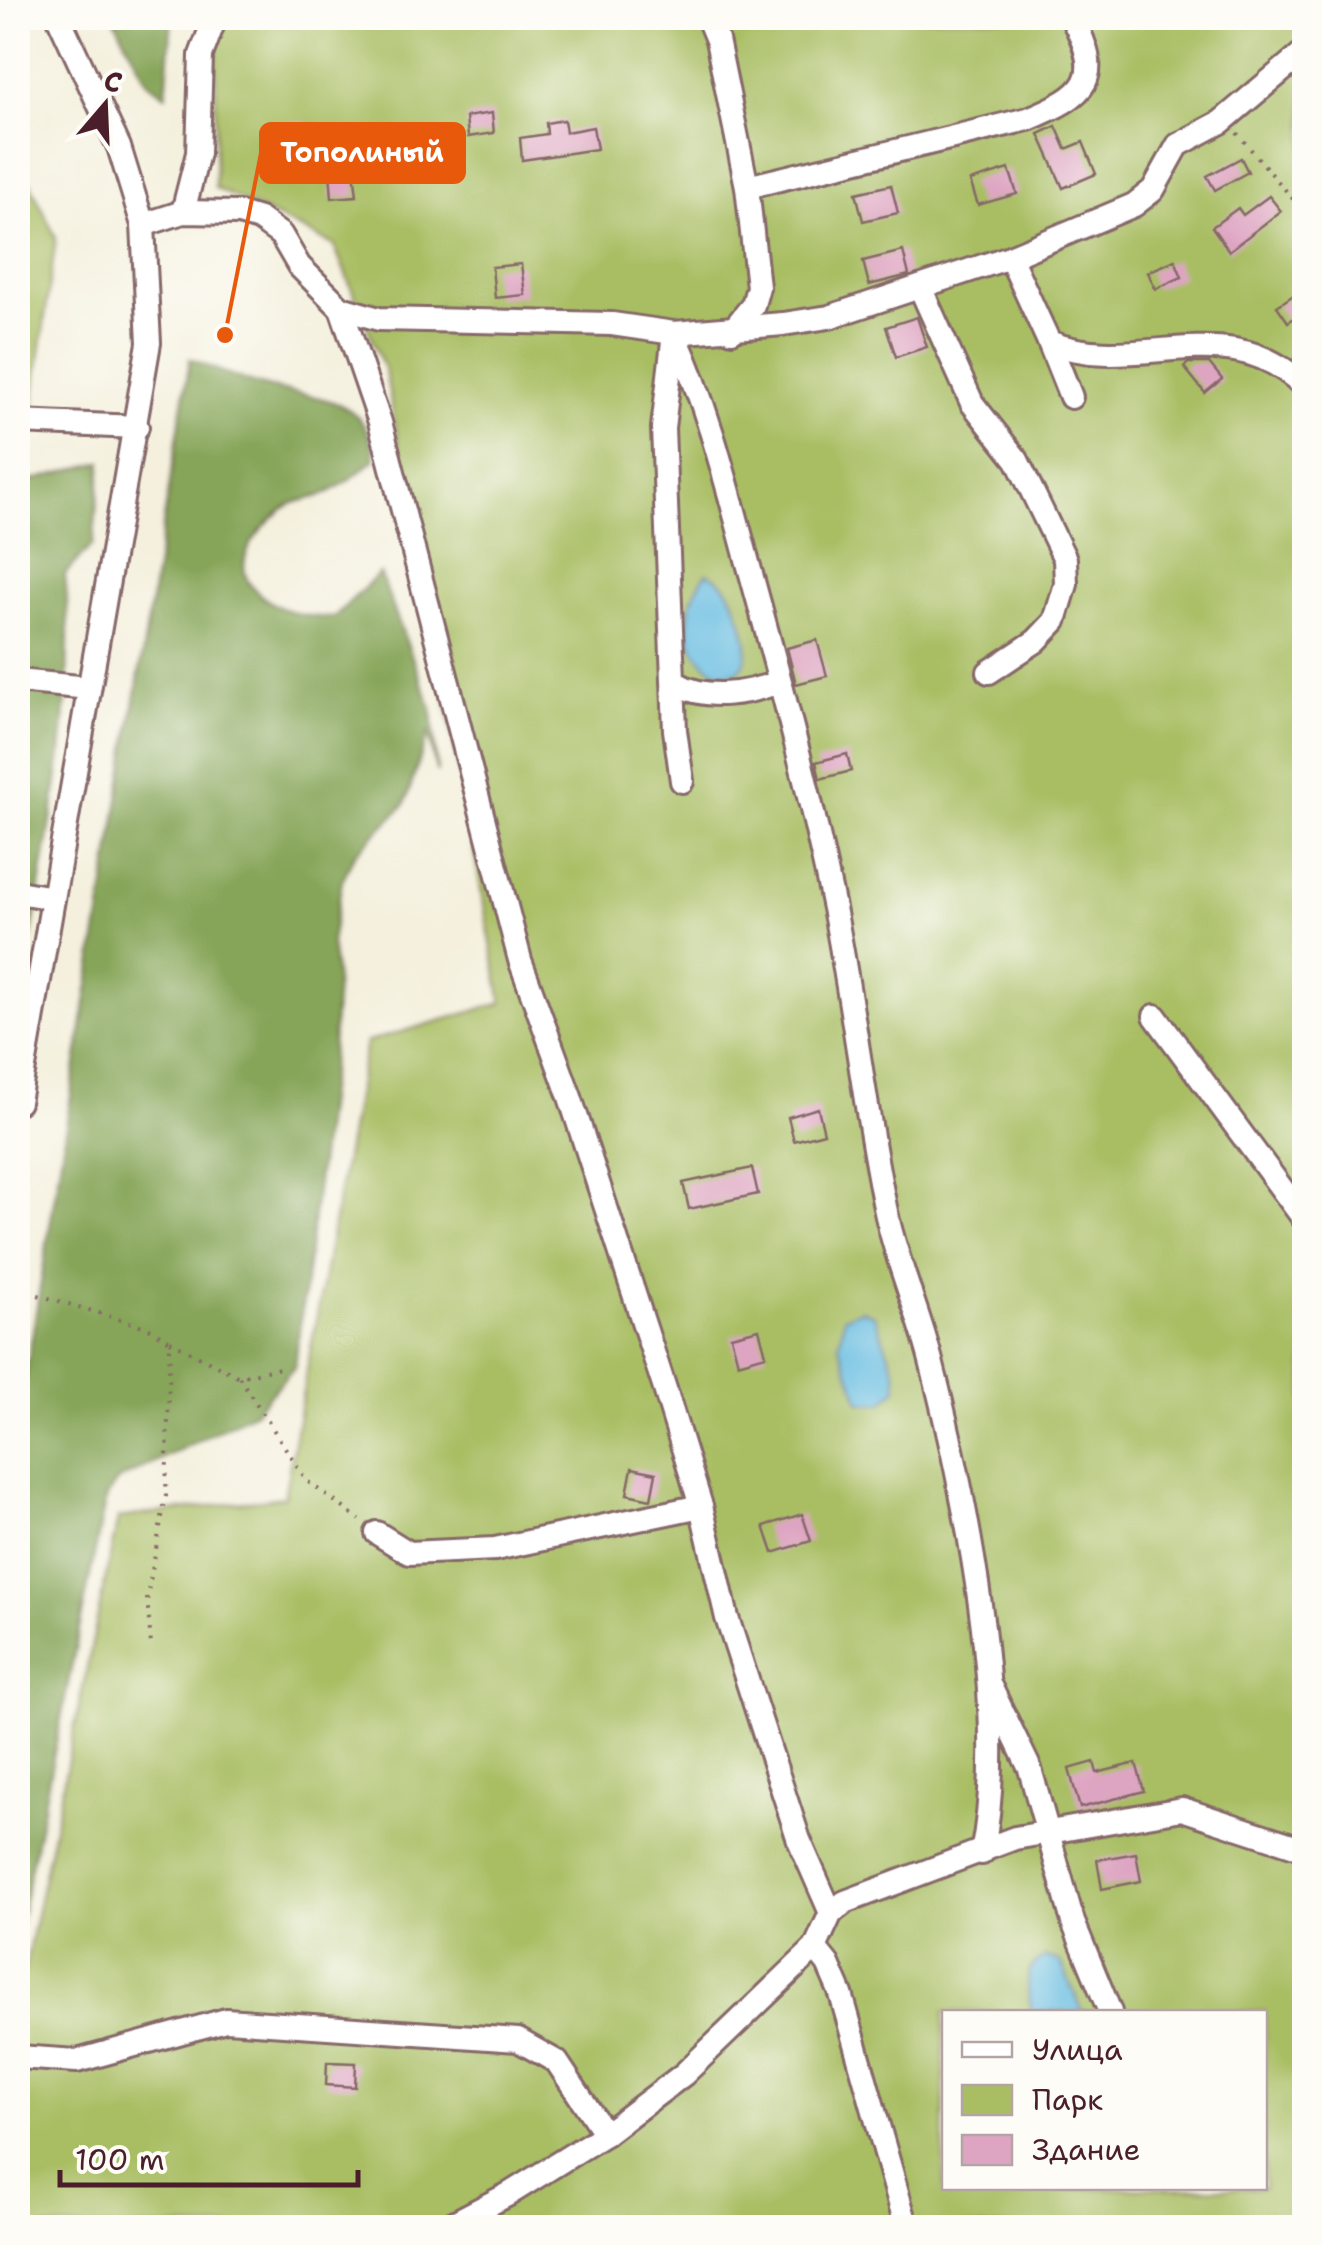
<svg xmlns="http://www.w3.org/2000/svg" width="1322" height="2245" font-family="'Shantell Sans',sans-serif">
  <rect width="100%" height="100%" fill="#fdfcf7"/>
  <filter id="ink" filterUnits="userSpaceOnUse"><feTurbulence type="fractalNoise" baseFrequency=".01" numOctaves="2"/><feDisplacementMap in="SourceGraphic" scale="20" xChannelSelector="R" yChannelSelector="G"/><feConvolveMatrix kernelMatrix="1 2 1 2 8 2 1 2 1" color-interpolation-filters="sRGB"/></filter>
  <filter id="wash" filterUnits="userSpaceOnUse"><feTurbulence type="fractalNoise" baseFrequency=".0048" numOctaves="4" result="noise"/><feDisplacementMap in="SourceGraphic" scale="40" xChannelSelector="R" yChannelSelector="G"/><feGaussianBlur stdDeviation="2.25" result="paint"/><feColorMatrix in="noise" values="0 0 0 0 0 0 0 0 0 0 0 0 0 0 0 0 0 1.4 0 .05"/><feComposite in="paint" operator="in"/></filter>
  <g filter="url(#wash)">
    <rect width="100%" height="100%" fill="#f4f0dd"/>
    <g fill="#a9be63" stroke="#7a6e47" stroke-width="2.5" fill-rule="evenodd">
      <path d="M216 18H1304V2227L18 2228V2001L118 1518 284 1497 366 1042 502 1003 385 371 334 245 215 188ZM944 2012H1264V2188H944Z"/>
      <path d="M18 157 56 238 29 434 18 441Z"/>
    </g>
    <g fill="#86a559" stroke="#686242" stroke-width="2.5">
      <path d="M114 18H172L166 95 147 82Z"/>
      <path d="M190 359C216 369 243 381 271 388 320 400 367 395 375 459 360 472 343 486 325 494 311 500 292 500 282 510 258 530 227 564 256 591 275 610 308 619 334 617L380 573 432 709 437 773 428 733 405 804 354 855 342 881 331 942 336 982 331 1066 295 1367 253 1413 117 1481 106 1497 18 1931V1423Z"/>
      <path d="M102 462 93 544 65 574C79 719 42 866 18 1008V484Z"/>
    </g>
    <g fill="#64bbe1" stroke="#576d86" stroke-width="2.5">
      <path d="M707 573C729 582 735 601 742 622 774 720 640 663 707 573Z"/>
      <path d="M861 1310 874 1315 896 1373 897 1388 882 1403 860 1402 839 1345 844 1317Z"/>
      <path d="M1045 1957 1060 1961 1083 2012H1032C1028 1988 1020 1970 1045 1957Z"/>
    </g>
    <g id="blocks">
      <g fill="#dea5c2">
        <path d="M492 113 494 133 468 137 466 117Z"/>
        <path d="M564 120 566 132 593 127 597 149 522 160 520 138 547 134 546 123Z"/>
        <path d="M306 122 308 161 272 164 270 124Z"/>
        <path d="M1056 126 1066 149 1083 142 1096 174 1063 188 1039 134Z"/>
        <path d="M1241 158 1248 172 1215 190 1207 176Z"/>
        <path d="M1009 169 1017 194 978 205 970 181Z"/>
        <path d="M354 170 357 196 332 198 330 172Z"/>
        <path d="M891 185 898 213 863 221 856 193Z"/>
        <path d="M1269 196 1281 211 1229 251 1212 227 1238 208 1243 215Z"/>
        <path d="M903 251 909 275 869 285 863 261Z"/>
        <path d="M1175 260 1182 277 1155 289 1148 272Z"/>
        <path d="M521 264 525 295 495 298 492 267Z"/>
        <path d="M1304 288V312L1288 322 1277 306Z"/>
        <path d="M917 317 927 347 896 357 886 327Z"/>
        <path d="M1188 363H1209L1222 379 1205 393 1184 367Z"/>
        <path d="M817 640 827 676 796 684 787 648Z"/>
        <path d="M847 754 851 771 820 779 816 762Z"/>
        <path d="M818 1108 824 1133 794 1141 788 1117Z"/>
        <path d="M752 1168 758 1194 689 1209 683 1183Z"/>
        <path d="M759 1329 766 1355 738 1363 731 1336Z"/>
        <path d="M632 1468 656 1473 651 1499 627 1494Z"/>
        <path d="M802 1514 811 1541 773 1553 764 1526Z"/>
        <path d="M1094 1762 1097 1773 1136 1763 1144 1791 1080 1808 1069 1769Z"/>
        <path d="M1136 1853 1141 1881 1102 1889 1097 1860Z"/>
        <path d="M327 2062 356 2063 355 2087 326 2085Z"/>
      </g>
    </g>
  </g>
  <g filter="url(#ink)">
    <use href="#blocks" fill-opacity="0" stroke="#866869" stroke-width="2.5"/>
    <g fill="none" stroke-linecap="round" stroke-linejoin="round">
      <g stroke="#866869" stroke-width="28">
        <g id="minor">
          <path d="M708 18 717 40 747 187 758 287 753 305 732 331"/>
          <path d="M747 187 1028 119C1087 95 1105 79 1072 18"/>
          <path d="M183 212 198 153 201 55 215 18"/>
          <path d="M143 225 183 212 239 213 259 219 281 235 299 266 341 308 379 319 612 324 674 333 783 324 829 317 1010 257 1134 205 1153 190 1178 145 1221 122 1304 52"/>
          <path d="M1010 257 1049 342C1135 377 1228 310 1304 386"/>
          <path d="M920 287 972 403 1017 460 1065 559 1066 584 1055 621 1036 641 989 672"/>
          <path d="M341 308 380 422 520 960 570 1097 665 1389 701 1506 727 1618 773 1760 799 1840 831 1913"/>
          <path d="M1049 342 1071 397"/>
          <path d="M18 422 137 427"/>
          <path d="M18 681 89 688"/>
          <path d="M676 683C705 701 747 694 779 682"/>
          <path d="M682 781 675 730 663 428 674 333C708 407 727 485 748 563 780 678 811 796 835 913 854 1011 865 1110 885 1207 895 1258 917 1307 930 1357 965 1494 1011 1715 982 1853"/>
          <path d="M18 892 53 898"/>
          <path d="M1155 1016 1304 1219"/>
          <path d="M18 1102 149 343 143 225 119 147 59 18"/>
          <path d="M377 1533 409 1553 495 1549 701 1506"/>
          <path d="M991 1688 1030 1769 1073 1922 1110 2012"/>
          <path d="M815 1948 828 1964 841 1994 907 2228"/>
          <path d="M18 2057 77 2061 226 2020 518 2040 557 2062 605 2134"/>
          <path d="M444 2228 509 2194 605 2134 684 2074 815 1948 831 1913 845 1902 1015 1838 1182 1809 1304 1849"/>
        </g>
      </g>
      <g stroke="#866869" stroke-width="4" stroke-dasharray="2.5 8" stroke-linecap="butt">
        <path d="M1237 133 1304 212"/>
        <path d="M18 1289 149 1328 170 1341 166 1496 147 1597 151 1645"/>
        <path d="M170 1341 239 1377 284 1367"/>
        <path d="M239 1377 307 1481 360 1520"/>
      </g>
      <use href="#minor" stroke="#fff" stroke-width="22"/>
    </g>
  </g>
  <path fill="none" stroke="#e8590c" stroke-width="4" d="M225 335L261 153"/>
  <circle fill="#e8590c" stroke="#fdfcf7" stroke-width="4" cx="225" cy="335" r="10"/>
  <rect fill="#e8590c" stroke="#e8590c" stroke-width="4" x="261" y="124" width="203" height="58" rx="10"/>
  <g font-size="28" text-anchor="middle" font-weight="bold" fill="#fff">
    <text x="362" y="162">Тополиный</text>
  </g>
  <rect width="1322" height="2245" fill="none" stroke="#fdfcf7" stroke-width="60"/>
  <rect x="942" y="2010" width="325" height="180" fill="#fdfcf7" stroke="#b5a4a5" stroke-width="2.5"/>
  <rect x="962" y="2042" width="50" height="15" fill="#ffffff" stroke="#b5a4a5" stroke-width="2.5"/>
  <text x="1032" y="2060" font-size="30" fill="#4a1f2b">Улица</text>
  <rect x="962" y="2085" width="50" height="30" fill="#a9be63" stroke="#b5a4a5" stroke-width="2.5"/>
  <text x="1032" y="2110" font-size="30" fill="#4a1f2b">Парк</text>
  <rect x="962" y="2135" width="50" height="30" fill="#dea5c2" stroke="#b5a4a5" stroke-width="2.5"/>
  <text x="1032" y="2160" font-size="30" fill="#4a1f2b">Здание</text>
  <g transform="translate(105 105) rotate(19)" stroke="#fdfcf7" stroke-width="8" paint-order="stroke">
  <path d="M0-8L18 38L0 25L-18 38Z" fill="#4a1f2b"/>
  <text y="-15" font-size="28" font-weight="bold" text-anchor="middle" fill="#4a1f2b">С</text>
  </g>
  <path d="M60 2170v15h298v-15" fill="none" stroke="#4a1f2b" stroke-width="5"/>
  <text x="75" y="2170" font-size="30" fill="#4a1f2b" stroke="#fdfcf7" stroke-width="8" paint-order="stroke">100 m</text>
</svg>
